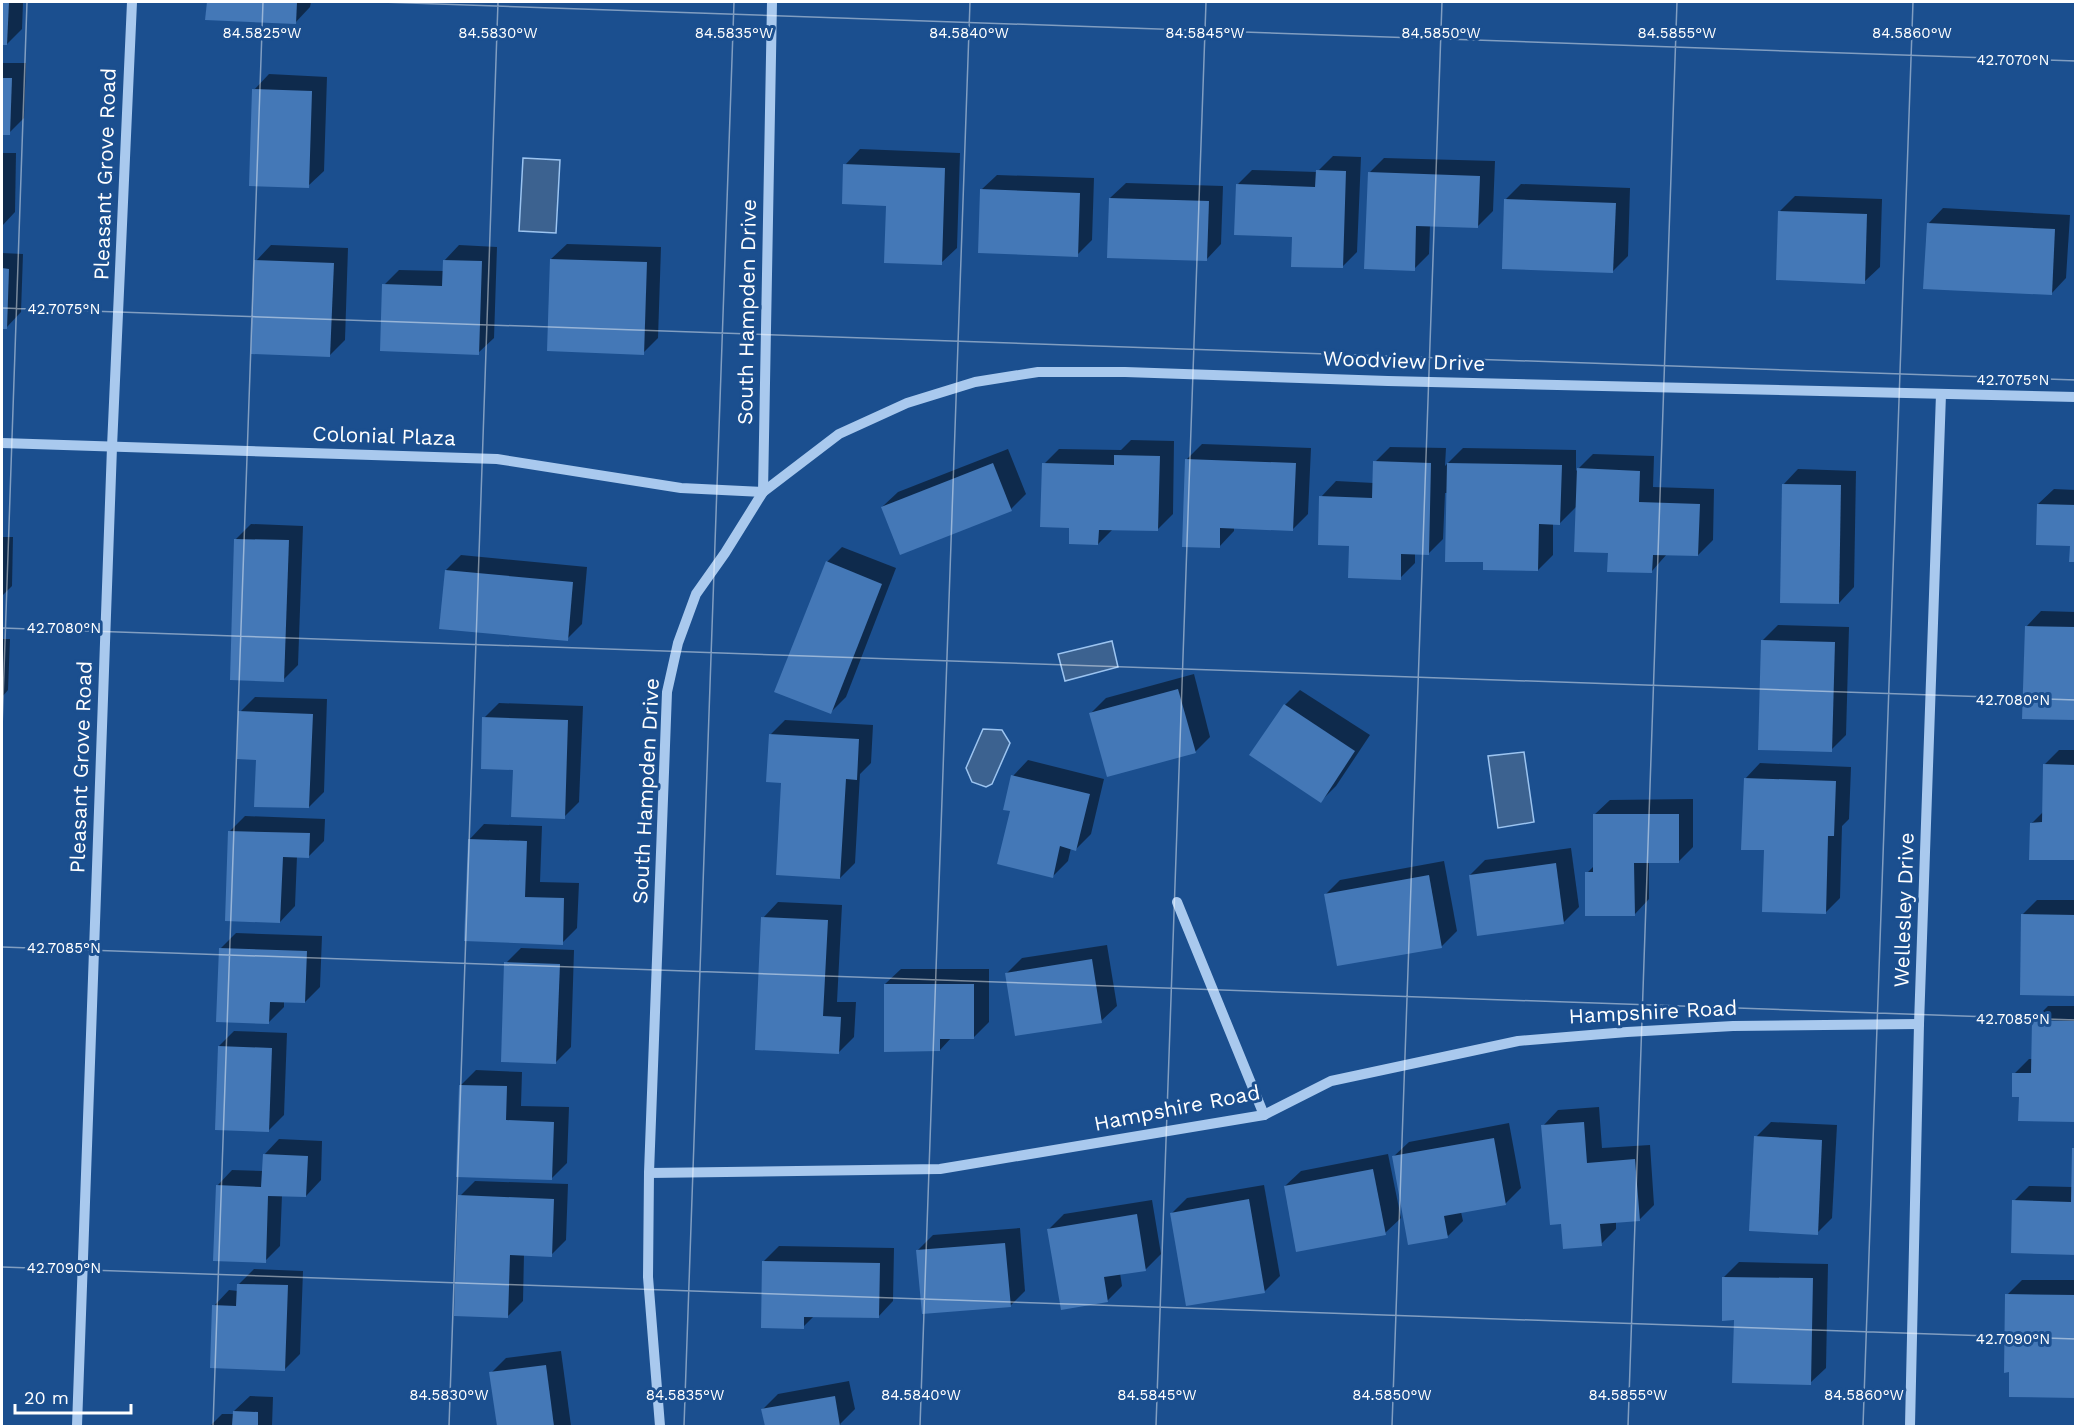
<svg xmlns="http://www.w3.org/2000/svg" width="2077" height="1428" font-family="'Work Sans',sans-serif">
  <rect width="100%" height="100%" fill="#1b4f8f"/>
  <g fill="#3c6290" stroke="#9cc4f0" stroke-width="1.5">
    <path d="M523 158 560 160 556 233 519 231Z"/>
    <path d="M1112 641 1118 667 1065 681 1058 654Z"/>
    <path d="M983 729 1002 730 1010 743 992 784 986 787 972 782 966 768Z"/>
    <path d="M1524 752 1534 822 1498 828 1488 756Z"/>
  </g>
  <g fill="#0007">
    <path d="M2 2H23L22 29 7 44H2Z"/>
    <path d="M208 2H311L310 7 295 23 207 19Z"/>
    <path d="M2 63H26L24 118 9 133H2Z"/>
    <path d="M269 74 327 77 324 171 308 186 254 90Z"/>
    <path d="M860 149 960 153 957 248 941 263 888 204 845 165Z"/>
    <path d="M2 153H16L15 212 2 226Z"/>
    <path d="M1333 156 1361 157 1357 252 1342 267 1293 235 1237 185 1252 170 1317 172Z"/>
    <path d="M1384 158 1495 161 1493 211 1478 226 1430 225 1429 254 1414 269 1369 173Z"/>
    <path d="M997 175 1094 178 1092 240 1077 255 981 190Z"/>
    <path d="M1126 183 1223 186 1221 244 1206 260 1110 198Z"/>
    <path d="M1521 184 1630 188 1628 256 1613 271 1506 199Z"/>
    <path d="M1795 196 1882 199 1880 267 1864 282 1780 211Z"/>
    <path d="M1943 208 2070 215 2066 278 2051 294 1928 224Z"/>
    <path d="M567 244 661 247 658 338 643 353 551 259Z"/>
    <path d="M271 245 348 248 345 340 330 355 256 261Z"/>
    <path d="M459 245 497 247 494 338 478 353 384 285 399 270 444 271V261Z"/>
    <path d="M2 253 23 254 21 312 6 328H2Z"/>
    <path d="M1131 440 1174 441 1173 514 1157 530 1113 529 1098 544 1044 464 1059 449 1121 450Z"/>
    <path d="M1202 444 1311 448 1308 514 1293 529 1234 527V531L1219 547 1187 459Z"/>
    <path d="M1390 447 1446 448 1445 466 1463 448 1576 450V471L1593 454 1654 456 1653 487 1714 489 1713 540 1698 555 1667 554 1652 571 1610 551 1577 506 1560 523H1553V555L1538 570 1485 561 1448 493H1445L1443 539 1428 554 1415 553V563L1400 578 1350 545 1321 497 1336 481 1374 483 1375 462Z"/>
    <path d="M1008 449 1026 494 1011 509 882 507 898 492Z"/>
    <path d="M1798 469 1856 471 1854 587 1839 603 1783 485Z"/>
    <path d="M2054 489 2076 490V560L2071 545 2038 504Z"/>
    <path d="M251 524 303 526 298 665 283 680 236 539Z"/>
    <path d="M2 537H13L12 586 2 596Z"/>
    <path d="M842 547 896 568 846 697 831 712 827 562Z"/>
    <path d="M461 555 587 567 582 624 567 639 446 570Z"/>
    <path d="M2041 611 2076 612V719L2026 627Z"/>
    <path d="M1778 625 1849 627 1846 735 1831 750 1763 640Z"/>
    <path d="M2 639H10L8 690 2 697Z"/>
    <path d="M1194 674 1210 737 1195 752 1091 713 1106 698Z"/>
    <path d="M1300 690 1370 735 1336 786 1321 801 1251 755 1285 705Z"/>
    <path d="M255 697 327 699 324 792 309 807 257 758 240 712Z"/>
    <path d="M499 703 583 706 579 802 564 817 515 769 484 718Z"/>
    <path d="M785 720 873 725 871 763 860 774 855 863 840 878 783 781 770 735Z"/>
    <path d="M2059 750H2076V859L2032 823 2044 811V765Z"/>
    <path d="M1028 760 1104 779 1091 834 1076 849 1071 848 1068 861 1053 876 1011 810 1013 776Z"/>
    <path d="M1760 763 1851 767 1849 819 1842 826 1840 898 1825 913 1766 849 1745 779Z"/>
    <path d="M1693 799V847L1678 862H1649V899L1634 915 1587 873 1595 865 1594 815 1610 800Z"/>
    <path d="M245 816 325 819 324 841 309 856H297L295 906 280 922 230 831Z"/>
    <path d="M484 824 542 826 540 882 579 883 577 928 562 943 469 840Z"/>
    <path d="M1571 848 1579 907 1564 922 1470 875 1485 860Z"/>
    <path d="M1444 861 1457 931 1442 946 1325 895 1340 880Z"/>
    <path d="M2037 900H2076V994L2022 915Z"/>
    <path d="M778 902 842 905 837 1002H856L854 1037 839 1052 763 918Z"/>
    <path d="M236 933 322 936 320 987 305 1002 284 1001V1007L269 1022 220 949Z"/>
    <path d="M1107 945 1117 1006 1101 1021 1007 973 1022 958Z"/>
    <path d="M521 948 574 950 571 1047 556 1062 506 963Z"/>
    <path d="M901 969H989V1022L974 1037H952L940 1050 885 984Z"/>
    <path d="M2048 1006H2076V1120L2020 1096 2014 1074 2029 1059H2033V1021Z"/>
    <path d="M234 1031 287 1033 284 1115 269 1130 219 1046Z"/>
    <path d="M476 1070 522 1072 521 1106 569 1107 567 1163 551 1179 461 1085Z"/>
    <path d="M1599 1107 1602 1148 1650 1145 1654 1205 1639 1220 1616 1222V1229L1601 1244 1562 1223 1543 1126 1558 1110Z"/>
    <path d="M1771 1122 1837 1125 1832 1218 1817 1233 1756 1137Z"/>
    <path d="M1509 1123 1521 1188 1505 1204 1461 1212 1463 1221 1448 1236 1393 1157 1409 1142Z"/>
    <path d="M279 1139 322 1141 321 1180 306 1196 282 1195 280 1246 265 1261 217 1186 232 1170 263 1171 264 1155Z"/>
    <path d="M2076 1147V1253L2014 1201 2029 1186 2072 1187 2073 1149Z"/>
    <path d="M1388 1154 1401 1218 1385 1233 1285 1186 1301 1171Z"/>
    <path d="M475 1181 568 1184 566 1240 551 1255 524 1254 523 1301 508 1316 460 1196Z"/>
    <path d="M1264 1185 1280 1276 1265 1291 1172 1213 1187 1198Z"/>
    <path d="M1152 1200 1161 1254 1146 1269 1120 1273 1122 1286 1107 1301 1049 1229 1064 1214Z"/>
    <path d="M1020 1228 1025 1291 1010 1306 918 1250 933 1235Z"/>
    <path d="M779 1246 894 1248 893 1301 878 1317 815 1315 803 1327 763 1262Z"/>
    <path d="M1739 1262 1828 1264 1826 1368 1810 1383 1735 1319 1724 1277Z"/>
    <path d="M254 1269 303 1271 300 1354 285 1369 214 1306 229 1290 238 1291 239 1284Z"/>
    <path d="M2022 1280H2076V1396L2007 1295Z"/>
    <path d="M561 1351 571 1426H498L491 1373 506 1358Z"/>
    <path d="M849 1381 855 1409 840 1424 841 1426H766L763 1409 778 1394Z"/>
    <path d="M250 1396 273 1397 272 1426H210L222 1414H234V1411Z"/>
  </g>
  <g fill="#4478b7">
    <path d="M2 2H9L7 45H2Z"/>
    <path d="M207 2H297L296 24 205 20Z"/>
    <path d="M2 78H12L10 135H2Z"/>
    <path d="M252 89 312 91 309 188 249 186Z"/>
    <path d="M843 164 945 168 942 265 884 263 886 206 842 204Z"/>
    <path d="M1316 170 1346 171 1343 268 1291 267 1292 237 1234 235 1236 184 1315 187Z"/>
    <path d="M1368 172 1480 176 1478 228 1416 226 1415 271 1364 269Z"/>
    <path d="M980 189 1080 193 1078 257 978 253Z"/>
    <path d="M1109 198 1209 201 1207 261 1107 258Z"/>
    <path d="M1504 199 1616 203 1613 273 1502 269Z"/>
    <path d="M1778 211 1867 214 1865 284 1776 280Z"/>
    <path d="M1927 223 2055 229 2052 295 1923 289Z"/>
    <path d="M550 259 647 262 644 355 547 351Z"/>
    <path d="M254 260 334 263 330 357 251 354Z"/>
    <path d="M443 260 482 261 479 355 380 351 382 284 442 286Z"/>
    <path d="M2 268 9 269 7 329H2Z"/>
    <path d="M1114 455 1160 456 1158 531 1099 530 1098 545 1069 544V528L1040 527 1042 463 1114 465Z"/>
    <path d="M1185 459 1296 463 1293 531 1220 528V548L1182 547Z"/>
    <path d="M1373 461 1431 463 1429 555 1401 554V580L1348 578 1349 546 1318 545 1319 496 1372 498Z"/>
    <path d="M993 463 1012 511 900 555 881 507Z"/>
    <path d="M1447 463 1562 465 1560 525 1539 524 1538 571 1483 570V562H1445Z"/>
    <path d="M1577 468 1640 471 1639 502 1700 504 1698 556 1653 555 1652 573 1607 572 1608 553 1574 552Z"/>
    <path d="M1782 484 1841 485 1839 604 1780 603Z"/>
    <path d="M2037 504 2076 505V562H2069L2070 546 2036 545Z"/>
    <path d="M234 539 289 540 284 682 230 680Z"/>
    <path d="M826 561 882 584 831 714 774 692Z"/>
    <path d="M445 570 573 582 568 641 439 629Z"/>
    <path d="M2025 626 2076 627V720L2022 719Z"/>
    <path d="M1761 640 1835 642 1832 752 1758 750Z"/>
    <path d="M1178 689 1196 753 1107 777 1089 713Z"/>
    <path d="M1284 704 1355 751 1321 803 1249 755Z"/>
    <path d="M238 711 313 714 309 808 254 807 256 760 237 759Z"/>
    <path d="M482 717 568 720 565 819 511 817 513 770 481 769Z"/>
    <path d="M769 734 859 739 857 780 846 779 840 879 776 875 781 783 766 782Z"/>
    <path d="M2043 764 2076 765V860H2029L2030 823 2042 822Z"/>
    <path d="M1011 775 1090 794 1076 851 1060 846 1053 878 997 864 1010 811 1003 810Z"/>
    <path d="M1744 778 1836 781 1834 836H1828L1826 914 1762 912 1764 850H1741Z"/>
    <path d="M1593 814H1679V863H1634L1635 916H1585V872H1593Z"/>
    <path d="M228 831 310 833 309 858 283 857 280 923 225 921Z"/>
    <path d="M468 839 527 841 525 897 564 898 563 945 464 941Z"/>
    <path d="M1556 863 1564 924 1477 936 1469 875Z"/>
    <path d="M1429 875 1442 948 1337 966 1324 894Z"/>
    <path d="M2021 914 2076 915V996L2020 995Z"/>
    <path d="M761 917 828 920 823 1016 841 1017 839 1054 755 1050Z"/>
    <path d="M219 948 307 951 305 1003 270 1002 269 1024 216 1022Z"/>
    <path d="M1092 959 1102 1023 1015 1036 1005 973Z"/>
    <path d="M504 962 560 964 556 1064 501 1062Z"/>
    <path d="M884 984H974V1039H940V1051L884 1052Z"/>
    <path d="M2032 1020 2076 1021V1122L2018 1121 2019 1097H2012V1073H2031Z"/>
    <path d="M218 1046 272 1048 269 1132 215 1130Z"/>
    <path d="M459 1085 507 1086 506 1120 554 1122 552 1180 456 1177Z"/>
    <path d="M1584 1122 1587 1163 1635 1159 1640 1221 1600 1224 1602 1246 1563 1249 1561 1224 1550 1225 1541 1125Z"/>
    <path d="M1754 1136 1822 1140 1818 1235 1749 1231Z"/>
    <path d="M1494 1138 1506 1205 1444 1216 1448 1238 1408 1245 1392 1156Z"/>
    <path d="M2072 1148H2076V1255L2011 1253 2012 1200 2071 1202Z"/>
    <path d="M263 1154 308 1156 306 1197 268 1196 266 1263 213 1261 216 1185 261 1187Z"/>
    <path d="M1373 1169 1386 1235 1296 1252 1284 1186Z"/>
    <path d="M458 1195 554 1199 552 1257 510 1255 508 1318 454 1316Z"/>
    <path d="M1249 1199 1265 1293 1186 1306 1170 1213Z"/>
    <path d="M1137 1214 1146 1271 1104 1277 1108 1302 1061 1310 1047 1229Z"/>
    <path d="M1005 1243 1011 1307 922 1314 916 1250Z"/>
    <path d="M762 1261 880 1263 879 1318 804 1317V1329L761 1328Z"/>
    <path d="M1722 1277 1813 1278 1811 1385 1732 1383 1734 1320 1722 1321Z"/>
    <path d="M237 1284 288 1285 285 1371 210 1368 212 1305 236 1306Z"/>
    <path d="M2005 1294 2076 1295V1398L2009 1397V1372L2004 1373Z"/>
    <path d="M546 1365 554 1426H497L489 1372Z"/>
    <path d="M835 1396 840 1426H765L761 1409Z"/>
    <path d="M233 1411 258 1412V1426H232Z"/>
  </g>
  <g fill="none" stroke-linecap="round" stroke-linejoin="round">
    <g stroke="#a9c9ee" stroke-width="10">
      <path d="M2 443 497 459 681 488 763 492 839 434 907 403 975 382 1038 372H1125L1388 381 2076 397"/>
      <path d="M1177 902 1264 1115"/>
      <path d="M649 1173 940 1169 1264 1115 1331 1081 1518 1041 1627 1032 1733 1026 1919 1024"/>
      <path d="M77 1426 112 447 132 2"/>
      <path d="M660 1426 648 1277 649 1173 667 692 678 643 696 594 725 553 763 492 772 2"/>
      <path d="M1910 1426 1919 1024 1941 394"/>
    </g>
  </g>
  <path fill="none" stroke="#fff" stroke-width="1.5" stroke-opacity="0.45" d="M381 2 2076 61M2 308 2076 380M2 628 2076 700M2 729 27 2M2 947 2076 1020M2 1267 2076 1339M213 1426 263 2M449 1426 498 2M684 1426 734 2M920 1426 970 2M1156 1426 1206 2M1392 1426 1442 2M1628 1426 1677 2M1863 1426 1913 2"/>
  <g text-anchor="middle" stroke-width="6" stroke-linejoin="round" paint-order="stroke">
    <g font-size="21" fill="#fff" stroke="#1b4f8f">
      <text transform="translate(105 174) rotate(-88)" y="7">Pleasant Grove Road</text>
      <text transform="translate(747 312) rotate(-89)" y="7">South Hampden Drive</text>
      <text transform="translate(1404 361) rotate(2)" y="7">Woodview Drive</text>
      <text transform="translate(384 436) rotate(2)" y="7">Colonial Plaza</text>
      <text transform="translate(81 767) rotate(-88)" y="7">Pleasant Grove Road</text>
      <text transform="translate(646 791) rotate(-87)" y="7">South Hampden Drive</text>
      <text transform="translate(1904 910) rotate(-88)" y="7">Wellesley Drive</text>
      <text transform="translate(1653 1012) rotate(-3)" y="7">Hampshire Road</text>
      <text transform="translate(1177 1108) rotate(-11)" y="7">Hampshire Road</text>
    </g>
  </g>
  <g font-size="15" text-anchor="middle" fill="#fff" stroke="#1b4f8f" stroke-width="6" stroke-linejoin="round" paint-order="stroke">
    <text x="262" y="38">84.5825°W</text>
    <text x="498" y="38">84.5830°W</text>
    <text x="734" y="38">84.5835°W</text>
    <text x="969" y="38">84.5840°W</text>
    <text x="1205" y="38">84.5845°W</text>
    <text x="1441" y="38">84.5850°W</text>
    <text x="1677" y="38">84.5855°W</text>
    <text x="1912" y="38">84.5860°W</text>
    <text x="2013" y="65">42.7070°N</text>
    <text x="64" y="314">42.7075°N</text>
    <text x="2013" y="385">42.7075°N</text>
    <text x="64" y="633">42.7080°N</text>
    <text x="2013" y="705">42.7080°N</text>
    <text x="64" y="953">42.7085°N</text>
    <text x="2013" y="1024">42.7085°N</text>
    <text x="64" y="1273">42.7090°N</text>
    <text x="2013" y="1344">42.7090°N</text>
    <text x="449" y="1400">84.5830°W</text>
    <text x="685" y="1400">84.5835°W</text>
    <text x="921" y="1400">84.5840°W</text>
    <text x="1157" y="1400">84.5845°W</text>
    <text x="1392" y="1400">84.5850°W</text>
    <text x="1628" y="1400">84.5855°W</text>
    <text x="1864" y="1400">84.5860°W</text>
  </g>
  <rect width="2077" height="1428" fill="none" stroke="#ffffff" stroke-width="6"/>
  <path d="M15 1404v9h116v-9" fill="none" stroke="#ffffff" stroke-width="3"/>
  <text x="24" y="1404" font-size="18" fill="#ffffff" stroke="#1b4f8f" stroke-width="4.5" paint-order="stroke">20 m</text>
</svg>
